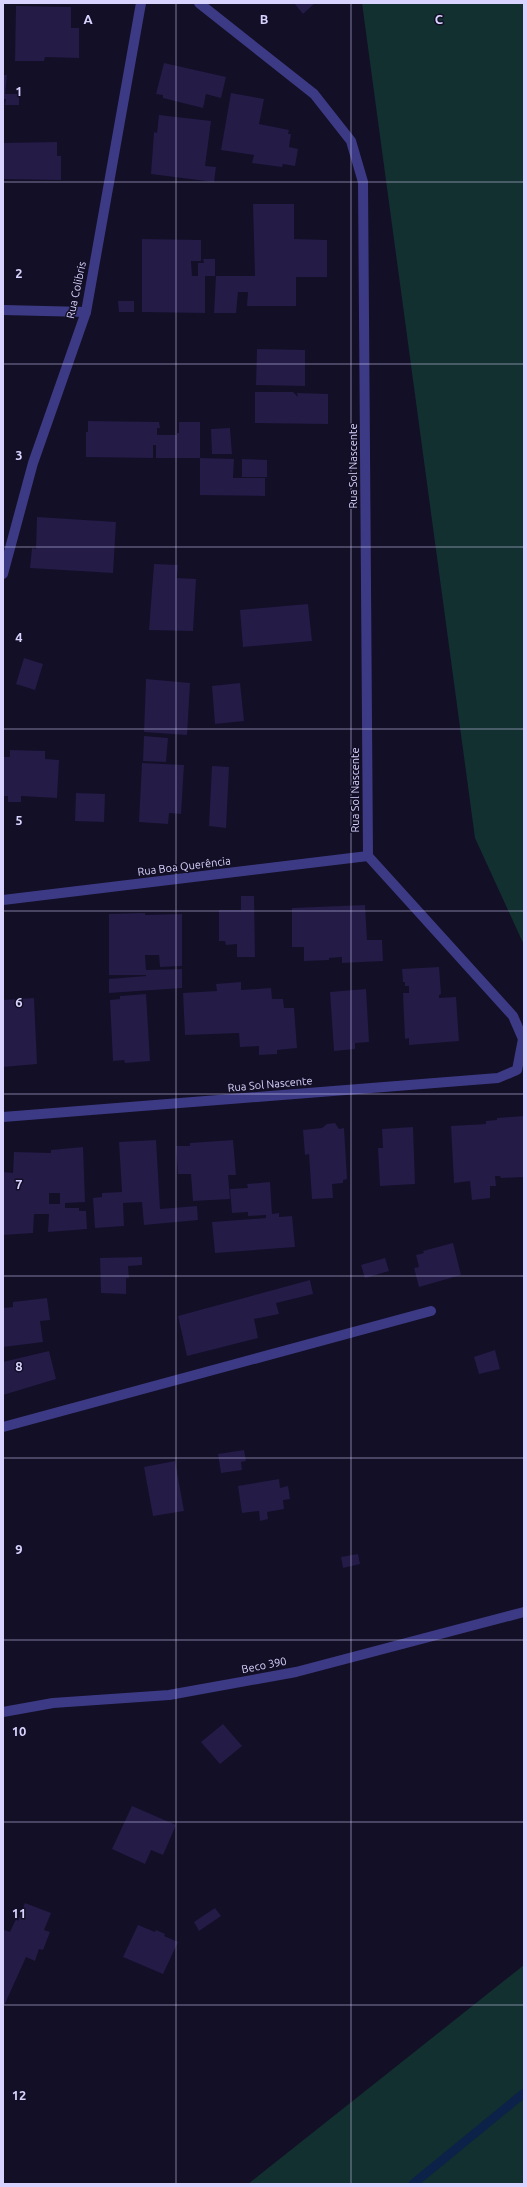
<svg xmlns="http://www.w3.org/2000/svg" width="527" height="2187" font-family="Ubuntu,sans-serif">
  <rect width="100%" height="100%" fill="#130f26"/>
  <g fill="#12302f">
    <path d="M362 3H524V945L475 838Z"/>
    <path d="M524 1965V2184H248Z"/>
  </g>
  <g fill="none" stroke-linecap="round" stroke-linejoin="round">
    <path stroke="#0c2248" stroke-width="9" d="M413 2184 524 2093"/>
  </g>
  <g fill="#241b47" fill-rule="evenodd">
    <path d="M294 3H315L303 14Z"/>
    <path d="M16 6 71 7V28H79V58L45 57 44 61H15Z"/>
    <path d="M164 63 226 77 221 98 206 94 203 108 163 98V95L156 94Z"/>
    <path d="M3 75H7L5 94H19V105H5L6 99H3Z"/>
    <path d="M231 93 264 99 259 124 289 130 288 134H291L289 147 298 149 295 166 283 164 282 167 252 163 254 155 221 150Z"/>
    <path d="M159 115 211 121 205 166 216 167 214 182 151 174 154 132 157 133Z"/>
    <path d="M57 142V156H61V180L3 179V143Z"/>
    <path d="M253 204H294V239L327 240V277H296V306H247L248 292H238L236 313H214L216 276H255Z"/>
    <path d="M142 239 201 240V261H191L192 276H198V263H204L203 259H215V276H205V313L142 312Z"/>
    <path d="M118 301H134V312H119Z"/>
    <path d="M257 349 305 350V386L256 385Z"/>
    <path d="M255 392H293L298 397 297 393 328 394V424L255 423Z"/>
    <path d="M88 421 159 422 160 428H157V435H177V433H179V422H200V458H156V445H153V458L86 457V432H88Z"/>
    <path d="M230 428 232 454H212L211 429Z"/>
    <path d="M200 458 234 459 233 478H265V496L200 495Z"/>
    <path d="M242 459 267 460V477H242Z"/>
    <path d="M37 517 116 522 113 573 30 568 32 548 36 549Z"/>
    <path d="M154 564 178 565 177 578 196 579 193 631 149 630Z"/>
    <path d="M308 604 312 641 243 647 240 610Z"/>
    <path d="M24 658 43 664 35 690 16 684Z"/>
    <path d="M146 679 190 683 187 735 144 732Z"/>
    <path d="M240 683 244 721 215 724 212 686Z"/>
    <path d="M144 736 168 738 166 762 143 761Z"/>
    <path d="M10 750 45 751V759L59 760 57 798 21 796V802H8V796H3V757H10Z"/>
    <path d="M142 763 184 765 181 814 169 813 168 824 139 822Z"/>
    <path d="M212 766 229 767 226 828 209 826Z"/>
    <path d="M76 793 105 794 104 822 75 821Z"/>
    <path d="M241 896H254L255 957H237V944L226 945 225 941H219V910H241Z"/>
    <path d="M365 905 367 940H382L383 961 342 963V957L329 958V960L304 961V947H292V908Z"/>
    <path d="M145 913V915L182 914V966L160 967 159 955H145L146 970 182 969V988L109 993V979L146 976V975H109V914Z"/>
    <path d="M439 967 441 994 439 995V998L456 997 459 1041 409 1045V1038L405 1039 403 993H409V986H405V982H403L402 969Z"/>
    <path d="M241 982V990L271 988 272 999H283L284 1008H294L297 1048 277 1050V1054L259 1055V1046L240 1047 239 1033 185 1035 183 993 217 991 216 984Z"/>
    <path d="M366 989 369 1042 355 1043V1049L334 1051 330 992Z"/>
    <path d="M146 994 150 1061 125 1063 124 1060 113 1061 110 1000 120 999V996Z"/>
    <path d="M34 998 37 1064 3 1067V1000Z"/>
    <path d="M524 1116V1177L501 1178 500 1176H495L496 1186H490V1198L472 1200 470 1181 454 1183 451 1126 486 1124V1121L497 1120V1118Z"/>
    <path d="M335 1123 339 1129 344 1128 347 1179 343 1180V1183L332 1184 333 1198 312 1199 309 1154 305 1155 303 1130 322 1128 327 1124Z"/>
    <path d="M413 1127 415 1184 380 1186 378 1148H383L382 1129Z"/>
    <path d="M156 1140 160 1209 197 1206 198 1220 144 1225 142 1202 123 1203 124 1226 95 1228 93 1198 102 1197V1193L122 1192 119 1142Z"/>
    <path d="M233 1140 236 1175H228L230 1199 193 1201 191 1174H178L176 1146H190V1143Z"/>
    <path d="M83 1147 85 1202 65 1203V1208H79V1211H86L87 1229 48 1232 49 1214H34L33 1233 3 1235V1172L13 1173 14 1152 51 1153V1150ZM49 1193H60V1204H49Z"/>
    <path d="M270 1182 272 1214 279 1213V1217L292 1216 295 1247 215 1253 212 1222 266 1218V1215L248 1216V1212L232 1213 230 1189 248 1188 247 1184Z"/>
    <path d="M453 1243 461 1275 419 1287 414 1268 419 1267 416 1255 424 1253 423 1251Z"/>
    <path d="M142 1257V1265L128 1266 129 1278H126V1294L101 1293 100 1258Z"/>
    <path d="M385 1258 389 1271 365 1278 361 1265Z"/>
    <path d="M310 1280 313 1294 276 1303 279 1314 254 1319 258 1338 187 1356 178 1316Z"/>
    <path d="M47 1298 50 1320 40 1321 43 1342 3 1347V1308L13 1307V1302Z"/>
    <path d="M495 1350 500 1369 479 1374 474 1357Z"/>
    <path d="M49 1351 56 1379 3 1395V1362Z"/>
    <path d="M244 1450 246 1461 241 1462 242 1470 221 1473 218 1454Z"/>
    <path d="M175 1461 184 1511 153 1516 144 1467Z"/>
    <path d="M279 1479 280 1488 288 1486 290 1499 283 1500 284 1509 267 1512 268 1519 260 1521 259 1511 242 1513 238 1486Z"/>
    <path d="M358 1554 360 1564 343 1568 341 1557Z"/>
    <path d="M223 1724 242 1746 220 1764 201 1742Z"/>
    <path d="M132 1806 176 1825 163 1855 151 1850 145 1864 112 1849Z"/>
    <path d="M25 1903 51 1913 44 1930 50 1932 43 1950 39 1949 35 1961 26 1957 3 2008V1927L4 1930 10 1932 16 1919 18 1921Z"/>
    <path d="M215 1908 221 1916 199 1931 194 1922Z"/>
    <path d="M138 1925 155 1932 156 1930 165 1934 164 1936 178 1942 163 1974 123 1957Z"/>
  </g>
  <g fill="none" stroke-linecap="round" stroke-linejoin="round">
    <g stroke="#3d3a85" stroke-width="10">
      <path d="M3 310 86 312"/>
      <path d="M3 1427 431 1311"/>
      <path d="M3 1712 53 1703 169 1695 296 1672 524 1612"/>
    </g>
    <g stroke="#3d3a85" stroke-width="10">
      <path d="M3 574 33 463 86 312 141 3"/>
      <path d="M3 900 368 856"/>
      <path d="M3 1117 498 1078 517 1070 523 1039 513 1016 368 856 363 182 351 141 314 94 199 3"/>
    </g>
  </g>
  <path fill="none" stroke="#d9d4ff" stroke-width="1" stroke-opacity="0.55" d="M176 3V2184M351 3V2184M3 182H524M3 364H524M3 547H524M3 729H524M3 911H524M3 1094H524M3 1276H524M3 1458H524M3 1640H524M3 1822H524M3 2005H524"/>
  <g text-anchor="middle" stroke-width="3" stroke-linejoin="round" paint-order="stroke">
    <g font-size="11" fill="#d9d4ff" stroke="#130f26">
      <text transform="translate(76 290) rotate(-78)" y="4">Rua Colibris</text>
      <text transform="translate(353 466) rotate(-90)" y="4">Rua Sol Nascente</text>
      <text transform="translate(355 790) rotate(-90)" y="4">Rua Sol Nascente</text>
      <text transform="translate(184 866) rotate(-7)" y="4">Rua Boa Querência</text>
      <text transform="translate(270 1084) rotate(-5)" y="4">Rua Sol Nascente</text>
      <text transform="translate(264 1665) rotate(-11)" y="4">Beco 390</text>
    </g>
  </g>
  <g font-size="13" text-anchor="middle" font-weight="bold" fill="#d9d4ff" stroke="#130f26" stroke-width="3" stroke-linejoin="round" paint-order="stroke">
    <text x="88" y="24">A</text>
    <text x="264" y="24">B</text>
    <text x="439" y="24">C</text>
    <text x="19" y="96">1</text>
    <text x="19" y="278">2</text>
    <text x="19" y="460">3</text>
    <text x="19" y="642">4</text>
    <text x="19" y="825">5</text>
    <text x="19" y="1007">6</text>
    <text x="19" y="1189">7</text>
    <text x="19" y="1371">8</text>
    <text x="19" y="1554">9</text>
    <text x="19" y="1736">10</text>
    <text x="19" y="1918">11</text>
    <text x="19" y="2100">12</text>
  </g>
  <rect width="527" height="2187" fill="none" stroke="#d9d4ff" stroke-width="8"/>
</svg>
